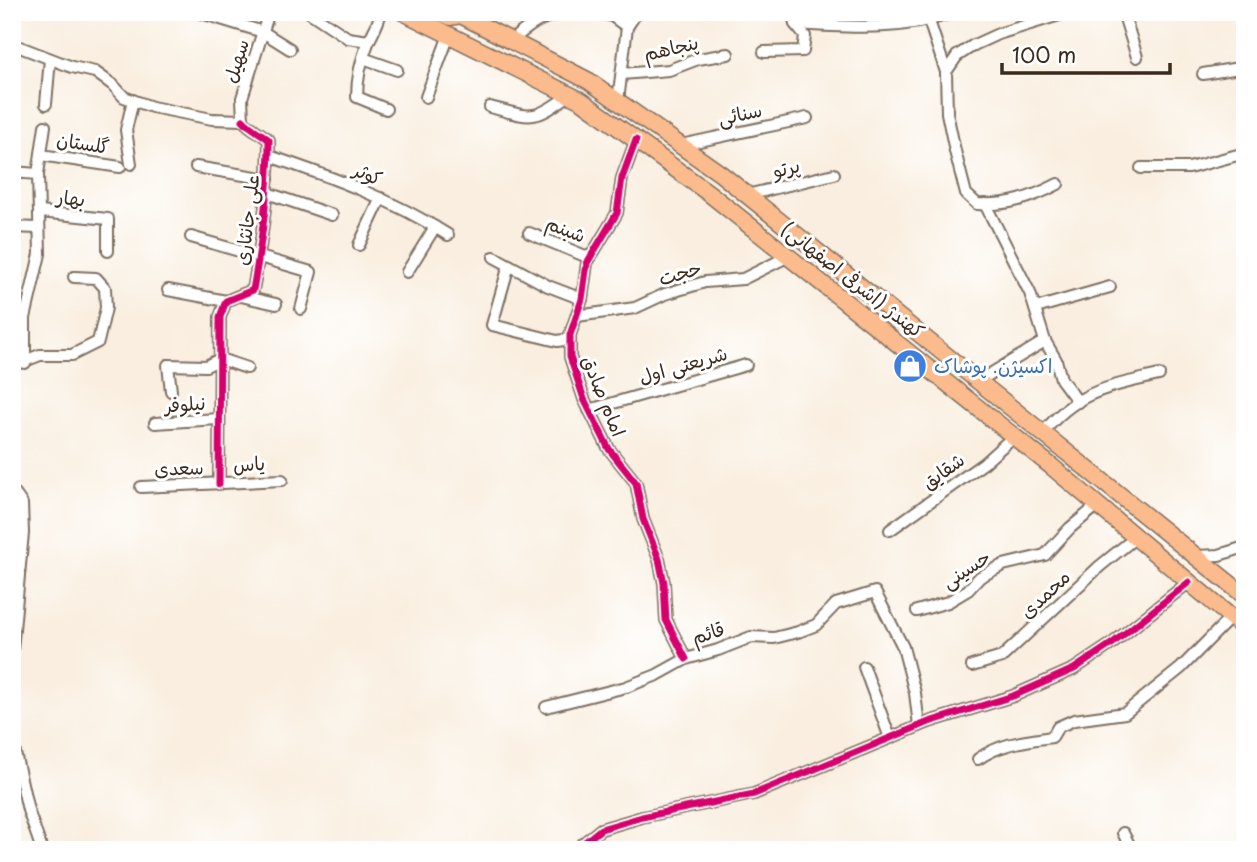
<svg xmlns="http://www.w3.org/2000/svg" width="1257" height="862" font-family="'Playpen Sans','Playpen Sans Arabic',sans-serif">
  <rect width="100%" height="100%" fill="#fff"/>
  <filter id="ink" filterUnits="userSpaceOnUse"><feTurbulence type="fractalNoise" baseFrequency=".0143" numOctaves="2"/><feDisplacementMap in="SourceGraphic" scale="14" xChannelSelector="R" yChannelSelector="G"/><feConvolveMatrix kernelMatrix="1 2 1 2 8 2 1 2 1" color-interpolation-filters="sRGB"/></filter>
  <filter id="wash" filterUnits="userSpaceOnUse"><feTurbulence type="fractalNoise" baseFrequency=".00686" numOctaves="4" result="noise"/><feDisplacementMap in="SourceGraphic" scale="28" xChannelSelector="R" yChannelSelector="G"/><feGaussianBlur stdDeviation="1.57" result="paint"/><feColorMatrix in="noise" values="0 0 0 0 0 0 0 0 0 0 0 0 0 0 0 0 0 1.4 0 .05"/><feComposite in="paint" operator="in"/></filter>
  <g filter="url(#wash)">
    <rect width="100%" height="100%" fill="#f9eedf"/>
  </g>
  <g filter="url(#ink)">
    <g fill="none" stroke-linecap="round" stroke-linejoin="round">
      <g stroke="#7e6f62" stroke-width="14">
        <g id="minor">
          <path d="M198 12 263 32 290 49"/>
          <path d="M309 12 348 38 369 41"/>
          <path d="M381 12C378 25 373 32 368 43 361 60 357 78 357 97L386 109"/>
          <path d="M597 12 612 16 627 27"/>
          <path d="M926 12 946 72"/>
          <path d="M1123 12 1137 57"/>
          <path d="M795 24C850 27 902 32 954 12"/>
          <path d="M511 41C531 24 543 15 569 12"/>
          <path d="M12 44 72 67 95 72 113 85 124 97 152 107 212 119 243 120"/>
          <path d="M764 52 803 51 805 36 795 24 793 12"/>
          <path d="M363 58 397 70"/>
          <path d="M622 74 669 70 698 59 728 54"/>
          <path d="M1203 74 1245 67"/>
          <path d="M426 97 449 35"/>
          <path d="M618 101 627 27 637 12"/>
          <path d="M46 104 50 59"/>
          <path d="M490 107C532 118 533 122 569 95"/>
          <path d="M12 118H14"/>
          <path d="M243 120 242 98 269 12"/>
          <path d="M636 140 622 178 617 213 587 263 582 299 570 335V357L584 399 609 449 636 483 643 519 659 559 664 583 666 620 686 659"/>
          <path d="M681 145 807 118"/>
          <path d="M41 155 120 167"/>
          <path d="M269 156C332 177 392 199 448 235"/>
          <path d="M131 164 126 130 133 100"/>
          <path d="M196 167 268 179"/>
          <path d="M1141 168H1189L1245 153"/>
          <path d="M12 172 38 174"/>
          <path d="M1058 184C1031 198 1008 206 977 204L966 194 955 151 947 113 946 72 957 56 974 45 998 34 1069 12"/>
          <path d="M267 193 332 215"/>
          <path d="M747 195 834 174"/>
          <path d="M985 204 1030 293 1045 341 1056 360 1061 379 1078 402"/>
          <path d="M40 212 108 219V251"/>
          <path d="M12 227 38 228"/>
          <path d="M529 233 590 258"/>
          <path d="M191 237 311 272 301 309"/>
          <path d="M359 245 381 198"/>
          <path d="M494 257 548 286 582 299"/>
          <path d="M509 265 492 325 557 341 570 339"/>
          <path d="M407 272 435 227"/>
          <path d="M168 290 226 301"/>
          <path d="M241 296 276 304"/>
          <path d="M1036 308 1110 287"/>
          <path d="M577 316 635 308 665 294 705 282 743 279 789 256"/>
          <path d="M25 363V318L40 254 38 174 45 126"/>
          <path d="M12 366 40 355H72L98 342 106 308 105 288 96 278 74 277"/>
          <path d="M977 382 1045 341"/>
          <path d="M171 391 168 365 206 366 220 359 247 368"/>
          <path d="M589 410 746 365"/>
          <path d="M155 423 218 419"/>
          <path d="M1042 434C1076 391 1108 387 1159 375"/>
          <path d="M219 484 220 317 226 301 253 290C262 240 269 191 269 140 260 132 251 129 243 120"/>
          <path d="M141 487 282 480"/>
          <path d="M12 490 22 504 23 533 12 650"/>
          <path d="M890 530 984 463 1014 436"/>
          <path d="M1196 556 1219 555 1245 547"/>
          <path d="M917 611 948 602 968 590 980 577 1003 565 1045 555 1070 528 1098 505"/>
          <path d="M972 666 1002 657 1100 566 1136 537"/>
          <path d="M864 667 890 738"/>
          <path d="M546 707 626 687 657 675 686 659 718 650 751 637 774 638 798 632 816 625 836 604 875 592 903 647 915 693 919 726"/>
          <path d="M12 740 28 810 42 850"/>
          <path d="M978 759C1001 743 1025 741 1052 737L1058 727 1074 720 1125 713 1181 668 1231 617"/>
          <path d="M1123 833 1132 850"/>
          <path d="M575 850 601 829 642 817 754 794 929 722 1013 696 1074 669 1113 643 1189 582"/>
          <path d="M1241 850 1245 849"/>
        </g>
      </g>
      <g stroke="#7e6f62" stroke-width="19">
        <g id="primary">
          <path d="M403 12 582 101 710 194 1051 466 1245 629"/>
          <path d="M439 12 451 17 461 15"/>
          <path d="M455 12 589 81 721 174 1245 596"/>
        </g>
      </g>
      <use href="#minor" stroke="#fff" stroke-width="10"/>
      <use href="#primary" stroke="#fbbb8c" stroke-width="16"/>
      <g stroke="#fff" stroke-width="11">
        <g id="cycleway">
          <path d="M636 140 622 178 617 213 587 263 582 299 570 335V357L584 399 609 449 636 483 643 519 659 559 664 583 666 620 686 659"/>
          <path d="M219 484 220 317 226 301 253 290C262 240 269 191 269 140 260 132 251 129 243 120"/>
          <path d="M575 850 601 829 642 817 754 794 929 722 1013 696 1074 669 1113 643 1189 582"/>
        </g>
      </g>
      <use href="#cycleway" stroke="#d6006c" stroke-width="7"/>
    </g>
  </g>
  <defs>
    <g id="shop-disc" transform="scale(1.75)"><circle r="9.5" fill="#3f7fe0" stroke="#fff"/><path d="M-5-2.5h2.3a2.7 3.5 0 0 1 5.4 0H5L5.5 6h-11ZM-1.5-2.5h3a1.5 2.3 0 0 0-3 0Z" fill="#fff"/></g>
  </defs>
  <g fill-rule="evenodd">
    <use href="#shop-disc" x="910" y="366"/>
  </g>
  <g text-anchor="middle" stroke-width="6" stroke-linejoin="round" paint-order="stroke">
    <g font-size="19" fill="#3b2a1e" stroke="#fff">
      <text transform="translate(671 48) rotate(-13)" y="7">پنجاهم</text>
      <text transform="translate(236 61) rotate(-73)" y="7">سهیل</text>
      <text transform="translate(740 114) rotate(-12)" y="7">سنائی</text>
      <text transform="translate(83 143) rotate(9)" y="7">گلستان</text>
      <text transform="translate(786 168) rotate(-14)" y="7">پرتو</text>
      <text transform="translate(368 174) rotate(23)" y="7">کوثر</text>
      <text transform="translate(71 198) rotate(6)" y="7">بهار</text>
      <text transform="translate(247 220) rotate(-83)" y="7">علی جانثاری</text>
      <text transform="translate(566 229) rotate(22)" y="7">شبنم</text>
      <text transform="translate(680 273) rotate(-16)" y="7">حجت</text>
      <text transform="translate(853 280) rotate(38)" y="7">کهندژ (اشرفی اصفهانی)</text>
      <text transform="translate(683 365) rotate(-16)" y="7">شریعتی اول</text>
      <text transform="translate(604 396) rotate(68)" y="7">امام صادق</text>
      <text transform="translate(185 404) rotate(-4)" y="7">نیلوفر</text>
      <text transform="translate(249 464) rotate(-4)" y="7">یاس</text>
      <text transform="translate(179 468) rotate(-2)" y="7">سعدی</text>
      <text transform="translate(943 471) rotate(-36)" y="7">شقایق</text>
      <text transform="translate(966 569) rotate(-33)" y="7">حسینی</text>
      <text transform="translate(1045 594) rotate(-43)" y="7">محمدی</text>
      <text transform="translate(708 633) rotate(-18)" y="7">قائم</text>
    </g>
    <g font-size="19" fill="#366cbe" stroke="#fff" text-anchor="start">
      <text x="934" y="373">اکسیژن. پوشاک</text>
    </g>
  </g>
  <rect width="1257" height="862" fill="none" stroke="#fff" stroke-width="42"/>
  <path d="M1002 63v10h168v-10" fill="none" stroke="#3b2a1e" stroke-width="3.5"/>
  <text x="1012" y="63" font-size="21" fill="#3b2a1e" stroke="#ffffff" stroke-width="5" paint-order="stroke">100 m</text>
</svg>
